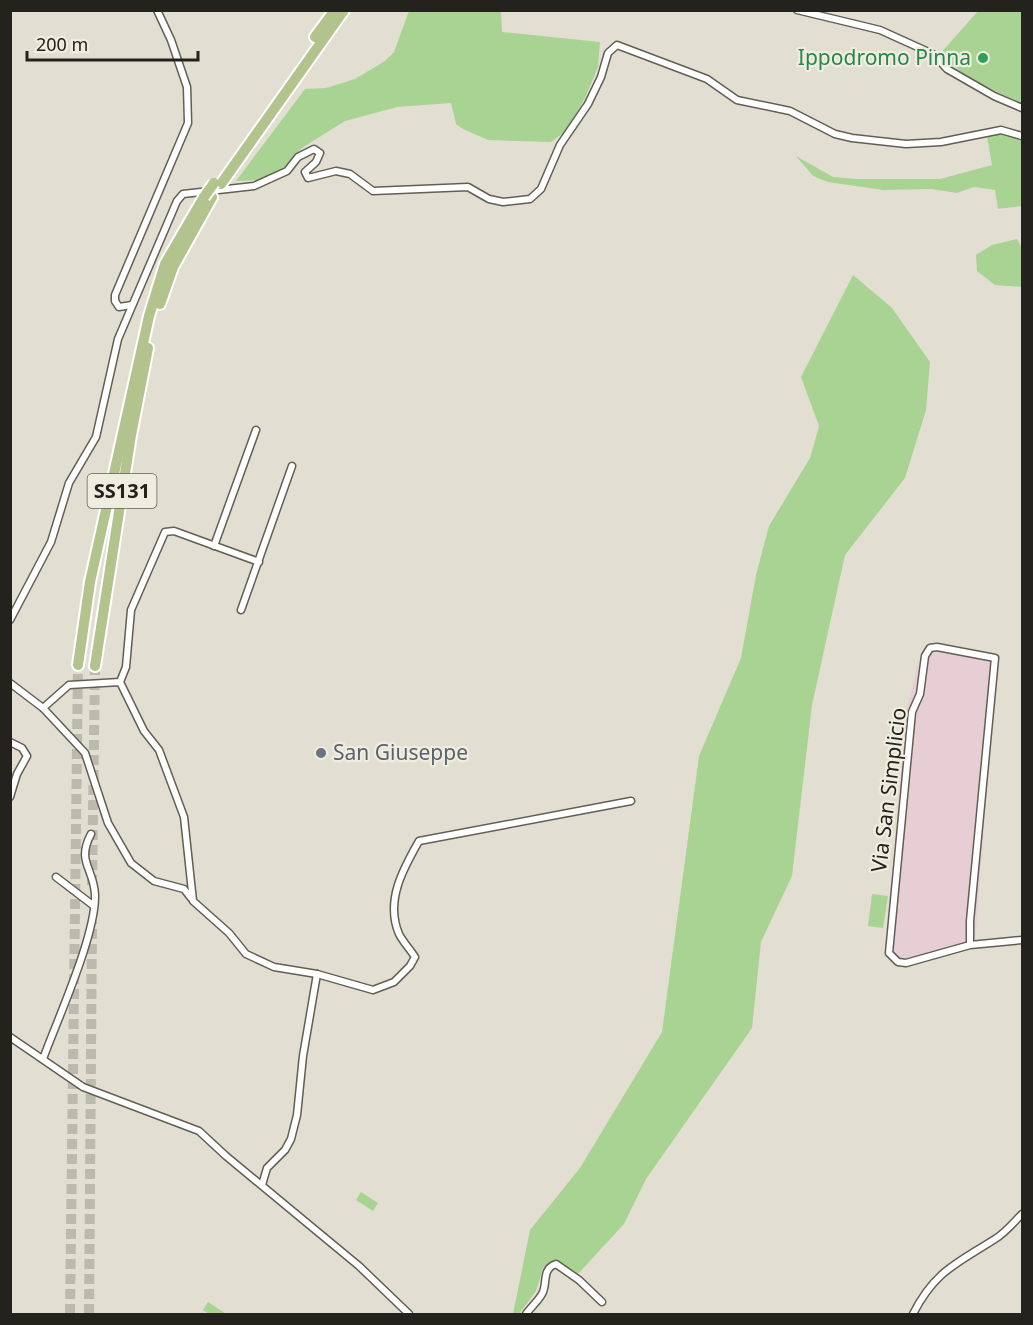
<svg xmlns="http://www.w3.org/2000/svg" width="1033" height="1325" font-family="'Noto Sans',sans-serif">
  <rect width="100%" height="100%" fill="#e2dfd2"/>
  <path fill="#e7ced4" d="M931 646H947L997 655 975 944 914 964H898L887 945 906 712 917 667 925 651Z"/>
  <g fill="#a9d393">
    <path d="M979 10 1022 11V104L969 78 939 55Z"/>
    <path d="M409 11H501L502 32 600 42 598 67 585 98 566 131 551 142 488 140 463 129 456 124 451 103 397 107 345 121 302 148 283 169 259 180 236 181 305 89 326 88 355 79 385 61 394 52Z"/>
    <path d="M1001 133 1022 138V206L998 209 995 190 974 187 957 193 931 189 883 190 828 182 813 176 796 156 833 177 857 179H940L992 165 987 136Z"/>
    <path d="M1017 239 1022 248V287L995 285 977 271 976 255 992 245Z"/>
    <path d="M853 275 892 308 930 362 926 410 905 478 845 555 812 705 792 876 761 942 752 1028 646 1179 624 1224 578 1274 557 1261 543 1268 536 1291 519 1314H513L530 1230 580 1168 662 1032 699 756 741 658 756 575 769 526 810 458 819 426 801 377Z"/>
    <path d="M872 894 888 896 883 928 868 926Z"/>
    <path d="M361 1192 378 1203 373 1211 356 1200Z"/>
    <path d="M208 1302 225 1313 224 1314H209L203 1310Z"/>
  </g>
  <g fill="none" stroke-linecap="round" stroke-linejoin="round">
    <g stroke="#bcb9ae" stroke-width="10" stroke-dasharray="10 5" stroke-linecap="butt">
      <path d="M92 885 95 666"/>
      <path d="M70 1314 78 665"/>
      <path d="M89 1314 92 922"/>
    </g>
    <g stroke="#615f54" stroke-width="9">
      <g id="minor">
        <path d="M797 10 880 30 933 54 947 69 994 96 1022 108"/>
        <path d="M132 305 119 307 115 301V295L188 123 187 87 171 40 157 10"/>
        <path d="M214 546 256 430"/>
        <path d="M241 610 292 466"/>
        <path d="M10 620 51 542 69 483 96 437 118 339 177 201 183 194 254 186 287 171 298 157 314 149 320 153 316 162 305 172 308 178 336 171 350 174 373 191 468 187 489 199 503 202 530 199 541 189 560 145 588 104 601 77 608 53 617 45 707 79 737 100 790 111 835 134 852 138 906 144 941 142 1001 130 1022 136"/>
        <path d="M120 682 126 667 131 610 165 532 174 531 259 562"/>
        <path d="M10 683 43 708 85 753 108 823 131 863 154 881 184 889 191 898"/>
        <path d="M43 708 69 685 120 682 144 731 159 750 184 817 193 901 229 933 246 954 274 967 317 974 373 990 394 982 410 966 415 957C410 949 403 942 399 934 385 901 403 869 419 841L631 801"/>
        <path d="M10 742 22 748 27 756 17 774 10 797"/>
        <path d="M56 877 94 906"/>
        <path d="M970 945V921L995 658 937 647 930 648 925 656 920 694 912 712 889 953 898 962 906 963 970 945 1022 940"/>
        <path d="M10 1037 83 1087 199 1131 226 1156 359 1266 409 1314"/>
        <path d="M43 1059C58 1018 96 935 95 895 94 868 76 862 91 834"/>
        <path d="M262 1185 267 1168 285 1150 291 1139 297 1115 303 1056 317 974"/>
        <path d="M526 1314C531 1307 538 1301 542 1294 548 1284 541 1269 556 1264L579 1280 602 1302"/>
        <path d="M913 1314C935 1271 956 1264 995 1239 1005 1233 1014 1222 1022 1214"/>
      </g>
    </g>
    <g stroke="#fff" stroke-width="14">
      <g id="trunk">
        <path d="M315 37 335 10"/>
        <path d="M221 184 344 10"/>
        <path d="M160 304 173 267 212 197"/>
        <path d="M78 665 90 582 149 316 165 264 204 197"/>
        <path d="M95 666 131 435 148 348"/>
      </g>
    </g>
    <use href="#minor" stroke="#fff" stroke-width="6"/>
    <use href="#trunk" stroke="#b2c38e" stroke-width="10"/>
    <g stroke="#fff" stroke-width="14" stroke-linecap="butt">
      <path id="trunk-bridge" d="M204 197 214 183"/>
    </g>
    <use href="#trunk-bridge" stroke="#b2c38e" stroke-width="10"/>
  </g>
  <circle fill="#2e9e5b" stroke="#efeddf" stroke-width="2" cx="983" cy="58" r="6"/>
  <circle fill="#6b7280" stroke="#efeddf" stroke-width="2" cx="321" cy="753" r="6"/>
  <g text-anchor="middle" stroke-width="4.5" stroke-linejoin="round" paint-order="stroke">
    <rect fill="#efeddf" stroke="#605f57" stroke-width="1.5" x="87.5" y="474" width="69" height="34" rx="4.5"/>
    <g font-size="20" font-weight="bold" fill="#23221d">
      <text x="122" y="498">SS131</text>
    </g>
    <g font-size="21" fill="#27864d" stroke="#efeddf" text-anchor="end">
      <text x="971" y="65">Ippodromo Pinna</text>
    </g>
    <g font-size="21" fill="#5b616d" stroke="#efeddf" text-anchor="start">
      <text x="333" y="760">San Giuseppe</text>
    </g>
    <g font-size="21" fill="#23221d" stroke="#efeddf">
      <text transform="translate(889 790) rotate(-83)" y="7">Via San Simplicio</text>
    </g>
  </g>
  <rect width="1033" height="1325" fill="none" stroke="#23221d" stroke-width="24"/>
  <path d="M27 51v9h171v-9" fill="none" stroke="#23221d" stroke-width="3"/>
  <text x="36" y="51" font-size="18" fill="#23221d" stroke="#efeddf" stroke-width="4.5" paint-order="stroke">200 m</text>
</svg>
